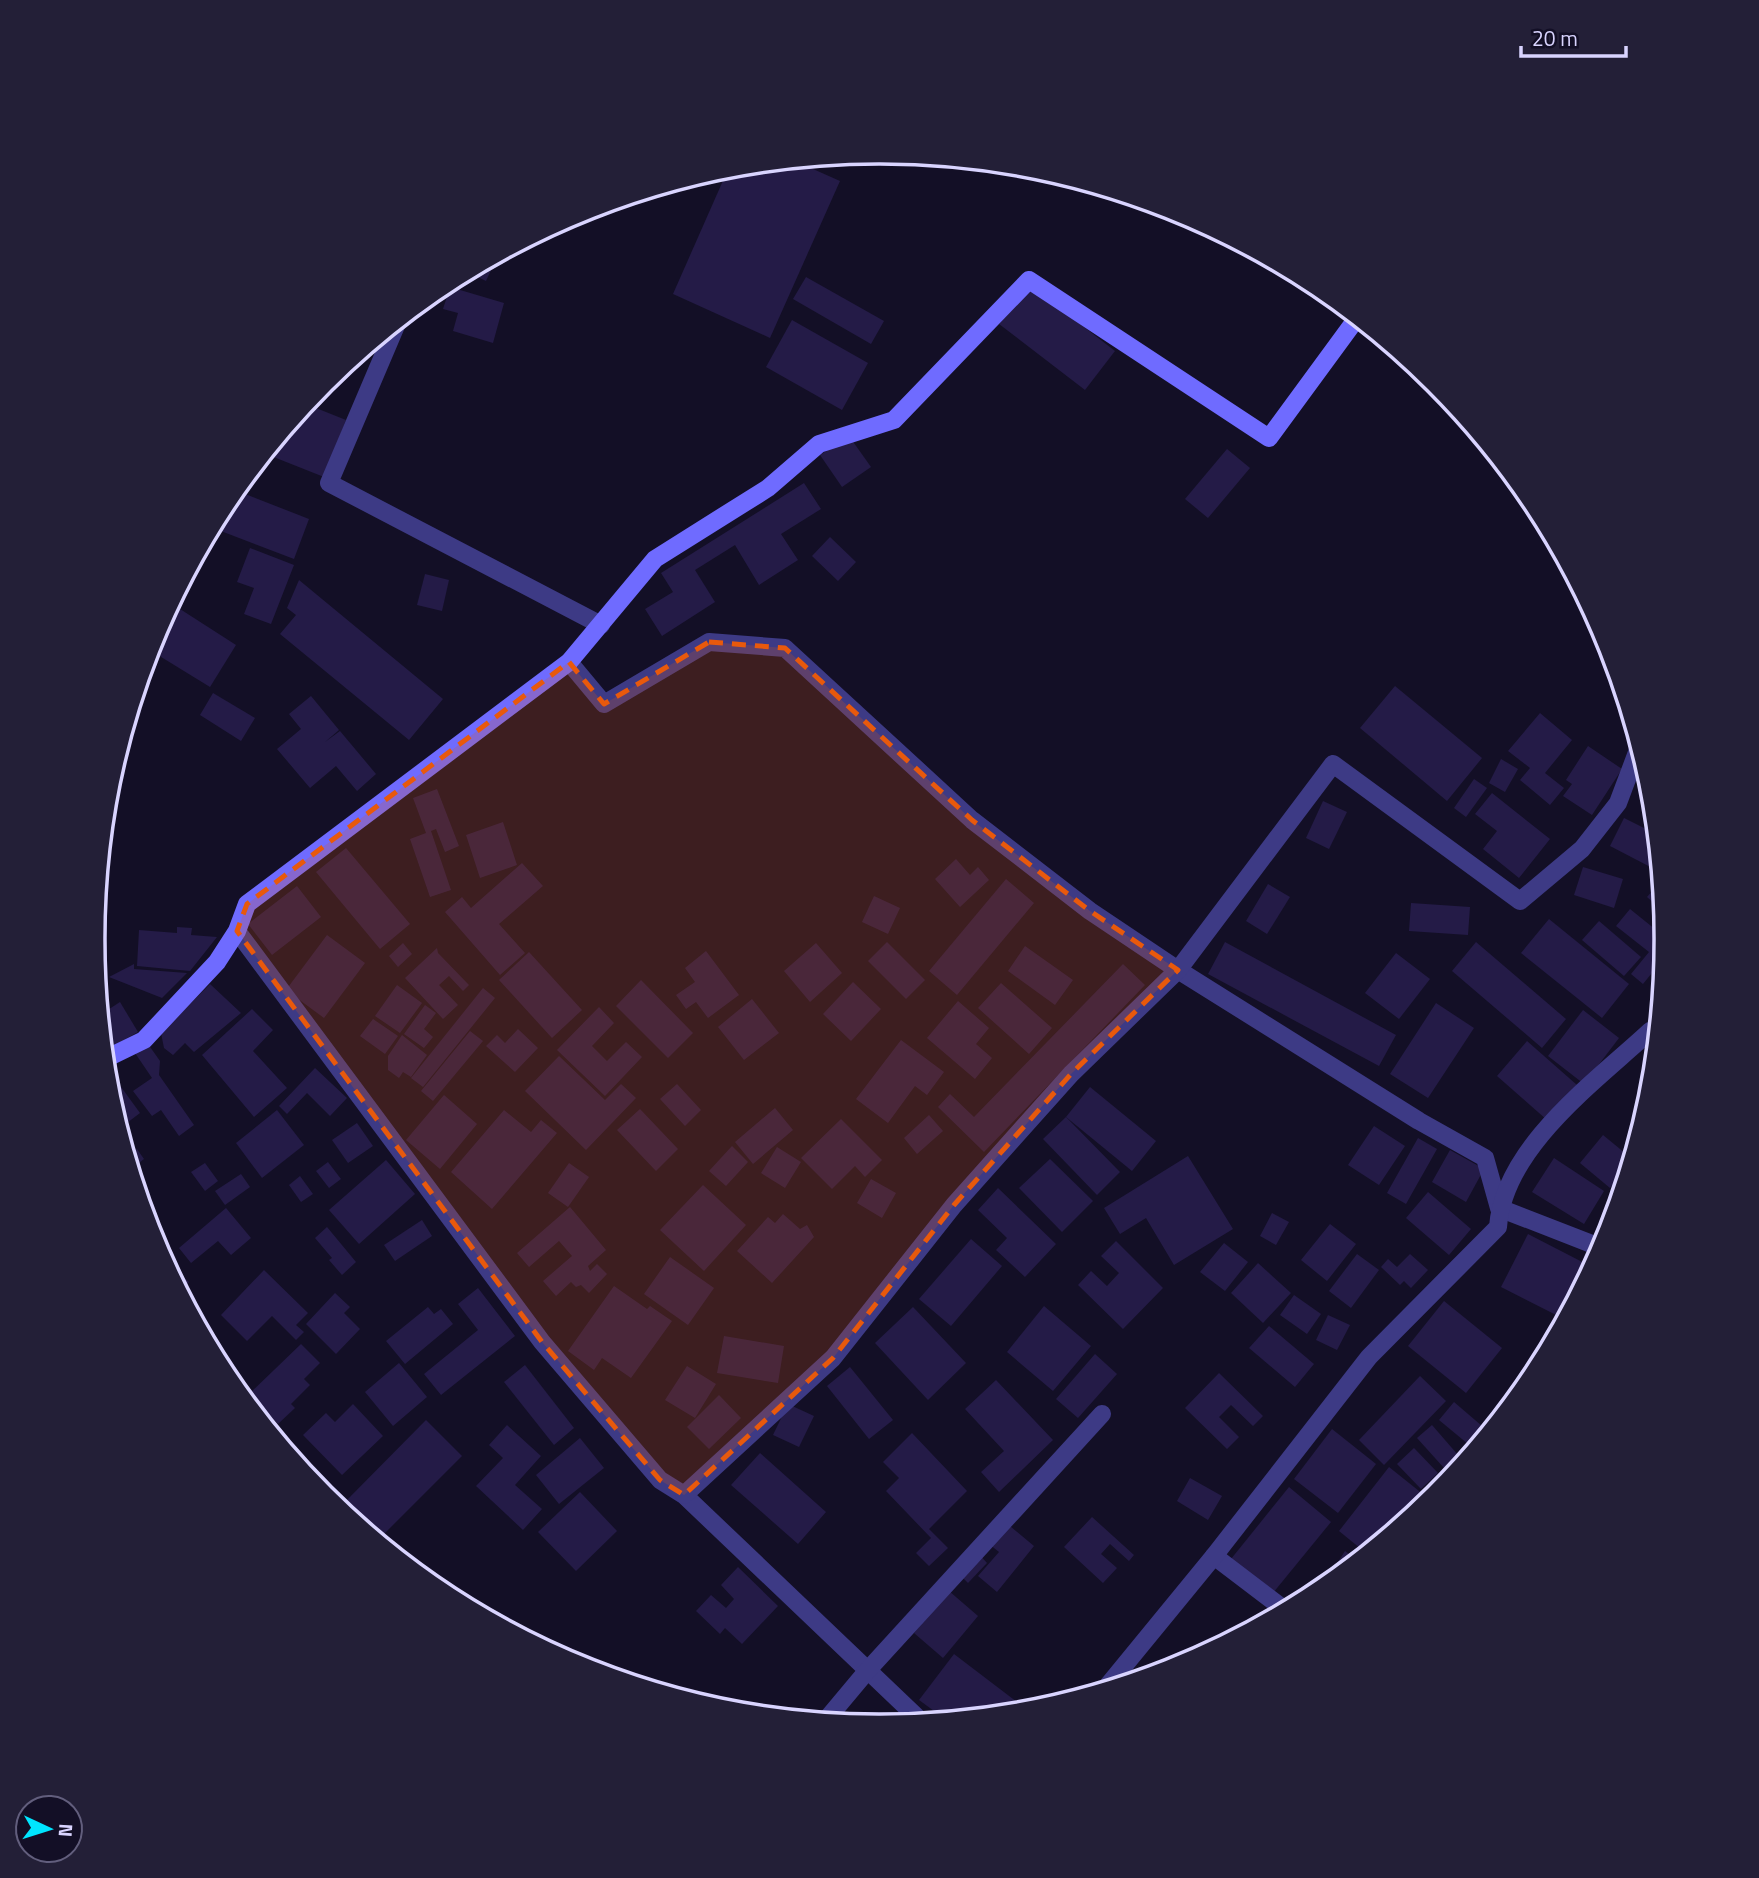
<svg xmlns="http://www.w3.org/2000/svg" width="1759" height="1878" font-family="'Titillium Web',sans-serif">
  <rect width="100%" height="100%" fill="#130f26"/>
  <g fill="#241b47">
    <path d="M795 161 840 181 770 338 673 294 729 167Z"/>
    <path d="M498 255 486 281 467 272Z"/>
    <path d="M806 277 884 321 871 344 793 299Z"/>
    <path d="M1030 285 1115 351 1085 390 999 324Z"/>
    <path d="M450 287 504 303 493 343 453 331 458 313 443 309Z"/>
    <path d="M792 320 868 363 842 410 766 367Z"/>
    <path d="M306 404 346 420 324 477 271 456 277 439Z"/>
    <path d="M849 436 871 467 842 487 820 455Z"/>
    <path d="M1227 449 1250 468 1208 518 1185 499Z"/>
    <path d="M804 483 821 509 781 534 798 560 759 585 735 545 695 570 715 602 662 636 645 609 673 592 661 573Z"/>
    <path d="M235 490 309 519 294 559 213 528 226 502Z"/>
    <path d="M830 537 856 562 838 581 812 556Z"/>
    <path d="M250 548 294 565 271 624 244 614 254 588 237 582Z"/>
    <path d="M425 574 449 580 442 611 417 605Z"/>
    <path d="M299 580 443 699 409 740 280 634 296 615 287 608Z"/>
    <path d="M180 609 236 645 210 687 153 652Z"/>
    <path d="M1395 686 1482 758 1447 801 1360 728Z"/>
    <path d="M213 693 255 718 241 741 200 715Z"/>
    <path d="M311 696 339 730 325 742 340 731 376 774 357 791 336 766 310 788 277 749 301 729 289 714Z"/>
    <path d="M1540 713 1572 740 1545 773 1564 788 1550 805 1520 780 1530 768 1508 751Z"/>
    <path d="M1588 746 1622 769 1592 815 1563 796 1572 784 1566 780Z"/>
    <path d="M1501 759 1518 769 1505 792 1489 783Z"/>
    <path d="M1474 779 1487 788 1466 817 1454 808Z"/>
    <path d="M437 789 459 846 445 852 436 829 431 831 451 890 430 897 410 839 426 833 413 798Z"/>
    <path d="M1492 793 1550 839 1519 878 1483 849 1497 831 1475 814Z"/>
    <path d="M1323 801 1347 812 1329 849 1306 838Z"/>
    <path d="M1624 818 1656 834 1660 872 1610 846Z"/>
    <path d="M503 822 517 865 480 878 466 835Z"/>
    <path d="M346 848 410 924 380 949 316 872Z"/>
    <path d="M956 859 970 875 978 867 989 880 960 907 935 879Z"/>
    <path d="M522 863 543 886 499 924 525 953 500 975 445 912 462 897 471 908Z"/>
    <path d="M1583 867 1623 879 1614 908 1574 895Z"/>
    <path d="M1006 879 1034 903 957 995 929 971Z"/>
    <path d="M1661 881 1662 895 1664 912 1647 897Z"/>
    <path d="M1268 884 1290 897 1267 934 1246 921Z"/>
    <path d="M297 886 321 917 272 955 248 924Z"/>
    <path d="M874 896 900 908 888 934 862 922Z"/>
    <path d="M1411 903 1470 907 1468 935 1409 931Z"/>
    <path d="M1630 909 1666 938 1664 958 1643 984 1631 974 1649 952 1616 926Z"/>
    <path d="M1549 919 1629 984 1602 1018 1521 953Z"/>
    <path d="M1599 921 1641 957 1624 976 1582 940Z"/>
    <path d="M177 927 192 928 191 935 217 937 190 971 137 966 139 930 177 933Z"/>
    <path d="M327 935 365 963 324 1018 286 990Z"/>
    <path d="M887 942 925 980 906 999 868 961Z"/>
    <path d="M1225 942 1396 1035 1379 1066 1208 974Z"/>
    <path d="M1476 942 1566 1019 1542 1048 1452 971Z"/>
    <path d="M403 943 412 954 398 967 389 956Z"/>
    <path d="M816 943 842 973 810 1002 784 971Z"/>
    <path d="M1025 946 1073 980 1055 1005 1008 971Z"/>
    <path d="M437 948 438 953 469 985 463 991 449 976 439 985 458 1005 443 1019 405 978Z"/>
    <path d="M706 951 739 995 708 1018 696 1002 686 1009 676 995 695 982 685 968Z"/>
    <path d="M529 952 582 1010 552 1038 499 980Z"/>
    <path d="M1396 953 1430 979 1399 1019 1365 993Z"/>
    <path d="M134 964V969L187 973 162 998 109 977Z"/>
    <path d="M1123 964 1145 985 984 1152 938 1107 950 1094 974 1117Z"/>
    <path d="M641 980 693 1033 668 1058 616 1006Z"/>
    <path d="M853 982 881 1009 851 1041 823 1014Z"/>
    <path d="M1001 983 1052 1028 1029 1054 978 1008Z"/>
    <path d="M210 984 241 1013 194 1052 185 1043 173 1055 164 1048 161 1033Z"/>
    <path d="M397 985 422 1003 400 1033 375 1016Z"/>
    <path d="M483 988 495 998 423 1087 411 1078Z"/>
    <path d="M752 999 779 1033 744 1060 718 1027Z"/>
    <path d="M958 1001 989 1028 976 1044 992 1058 975 1079 927 1038Z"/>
    <path d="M120 1002 138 1032 110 1048 102 1036 100 1015Z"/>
    <path d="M1436 1003 1474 1028 1428 1098 1390 1074Z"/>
    <path d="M425 1005 436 1013 424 1029 433 1037 424 1048 404 1034Z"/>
    <path d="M599 1007 614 1023 592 1046 607 1061 626 1042 642 1057 605 1096 557 1050Z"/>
    <path d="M252 1009 273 1030 253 1051 287 1088 254 1117 202 1055Z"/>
    <path d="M1583 1010 1619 1038 1584 1084 1548 1056Z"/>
    <path d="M373 1019 398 1036 385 1054 360 1036Z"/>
    <path d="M518 1029 538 1048 515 1072 486 1046 497 1035 505 1043Z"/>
    <path d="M470 1031 483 1041 433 1101 421 1091Z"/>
    <path d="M402 1035 427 1055 411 1077 403 1072 399 1078 388 1070V1056Z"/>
    <path d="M901 1040 944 1072 927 1095 915 1086 888 1123 856 1099Z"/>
    <path d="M1527 1041 1577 1085 1547 1120 1497 1076Z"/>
    <path d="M148 1044 160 1061 159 1075 194 1125 179 1136 161 1110 152 1116 133 1091 152 1078 135 1053Z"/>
    <path d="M559 1056 605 1100 621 1084 636 1098 586 1150 525 1091Z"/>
    <path d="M315 1068 347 1098 330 1116 307 1093 287 1114 279 1106Z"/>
    <path d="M108 1069 140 1113 119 1129 108 1092 106 1071Z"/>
    <path d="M677 1084 701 1110 685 1126 660 1099Z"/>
    <path d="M1090 1087 1156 1141 1132 1171 1066 1117Z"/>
    <path d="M444 1095 477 1124 440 1169 406 1140Z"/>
    <path d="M775 1108 793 1130 753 1164 735 1142Z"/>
    <path d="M640 1109 678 1149 656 1171 617 1130Z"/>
    <path d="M277 1110 304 1145 262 1178 236 1143Z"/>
    <path d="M504 1110 531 1132 541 1120 557 1133 492 1209 451 1172Z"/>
    <path d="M929 1115 943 1131 917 1154 904 1138Z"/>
    <path d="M1066 1117 1120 1172 1097 1195 1043 1139Z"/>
    <path d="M841 1119 882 1160 865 1177 855 1166 832 1189 801 1158Z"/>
    <path d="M357 1123 373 1146 348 1163 332 1140Z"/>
    <path d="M1374 1126 1405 1146 1379 1185 1348 1165Z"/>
    <path d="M1603 1135 1631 1158 1629 1165 1610 1188 1580 1163Z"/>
    <path d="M1418 1138 1437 1149 1406 1204 1387 1193Z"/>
    <path d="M732 1146 748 1162 726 1186 709 1171Z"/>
    <path d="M777 1147 801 1162 785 1188 761 1173Z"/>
    <path d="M137 1149 144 1159 131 1169 127 1157Z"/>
    <path d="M1450 1150 1484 1169 1466 1202 1432 1182Z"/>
    <path d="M1188 1156 1233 1229 1174 1265 1146 1218 1120 1234 1104 1208Z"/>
    <path d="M1554 1158 1604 1191 1584 1224 1532 1192Z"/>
    <path d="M1050 1159 1093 1201 1062 1232 1019 1188Z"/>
    <path d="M386 1160 415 1194 359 1244 329 1210Z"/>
    <path d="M328 1162 341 1179 329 1188 316 1171Z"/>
    <path d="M205 1163 218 1181 205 1191 191 1172Z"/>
    <path d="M569 1163 589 1177 568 1207 548 1193Z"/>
    <path d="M241 1174 250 1187 225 1205 215 1191Z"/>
    <path d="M300 1176 313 1194 301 1202 289 1185Z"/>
    <path d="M871 1179 896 1193 882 1218 857 1203Z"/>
    <path d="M703 1185 746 1225 704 1271 660 1230Z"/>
    <path d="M998 1188 1056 1244 1025 1277 996 1250 1007 1238 978 1210Z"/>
    <path d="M1428 1192 1471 1229 1449 1255 1406 1218Z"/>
    <path d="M570 1207 606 1250 588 1266 590 1271 597 1264 607 1274 589 1293 581 1285 576 1287 571 1282 556 1296 543 1281 572 1256 559 1241 529 1267 517 1253Z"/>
    <path d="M226 1208 251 1238 231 1255 218 1241 191 1263 179 1248Z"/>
    <path d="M1272 1213 1289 1222 1276 1245 1260 1236Z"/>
    <path d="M783 1214 800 1229 807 1225 814 1237 772 1283 737 1251 768 1217 775 1223Z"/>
    <path d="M422 1220 432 1236 395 1261 384 1245Z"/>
    <path d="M1330 1224 1356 1244 1327 1281 1301 1260Z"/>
    <path d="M327 1227 356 1262 342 1275 329 1260 332 1258 315 1238Z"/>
    <path d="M1528 1234 1592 1267 1564 1319 1501 1287Z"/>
    <path d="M971 1239 1002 1266 951 1326 919 1299Z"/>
    <path d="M1116 1241 1163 1288 1123 1329 1078 1285 1091 1271 1107 1286 1119 1273 1101 1256Z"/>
    <path d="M1224 1243 1248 1262 1225 1291 1200 1272Z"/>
    <path d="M1357 1254 1379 1270 1351 1308 1329 1291Z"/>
    <path d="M1410 1254 1428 1270 1411 1288 1404 1281 1400 1285 1381 1267 1388 1259 1397 1267Z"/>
    <path d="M670 1257 714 1288 688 1325 644 1294Z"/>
    <path d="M164 1261 189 1282 180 1292Z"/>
    <path d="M1258 1263 1291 1293 1263 1323 1231 1293Z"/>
    <path d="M264 1270 308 1313 296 1325 304 1332 296 1340 272 1316 247 1341 221 1315Z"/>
    <path d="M614 1286 647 1309 650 1306 672 1321 631 1378 602 1358 594 1370 568 1351Z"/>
    <path d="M478 1288 515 1336 441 1395 424 1374 478 1330 458 1304Z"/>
    <path d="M335 1293 350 1307 344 1313 360 1329 336 1354 306 1324Z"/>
    <path d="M1294 1295 1321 1314 1307 1334 1280 1315Z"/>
    <path d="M1444 1301 1502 1348 1466 1393 1408 1346Z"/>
    <path d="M1044 1306 1091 1346 1053 1391 1007 1352Z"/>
    <path d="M428 1307 434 1314 441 1309 453 1324 405 1364 386 1341Z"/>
    <path d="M913 1307 966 1363 928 1400 875 1343Z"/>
    <path d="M1328 1315 1350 1325 1337 1350 1316 1340Z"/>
    <path d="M1269 1326 1314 1364 1295 1387 1249 1348Z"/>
    <path d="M724 1336 784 1346 778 1383 717 1373Z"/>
    <path d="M301 1344 320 1363 304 1379 310 1385 291 1404 295 1408 278 1424 249 1394Z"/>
    <path d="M1095 1354 1117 1374 1078 1418 1056 1399Z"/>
    <path d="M399 1363 427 1397 393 1426 365 1392Z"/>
    <path d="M525 1365 574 1428 554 1445 504 1382Z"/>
    <path d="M687 1366 716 1384 695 1418 665 1400Z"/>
    <path d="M850 1367 893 1420 869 1439 827 1386Z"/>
    <path d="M1219 1373 1263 1416 1253 1426 1231 1405 1219 1417 1239 1437 1227 1449 1185 1408Z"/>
    <path d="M1420 1376 1446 1401 1384 1465 1359 1440Z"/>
    <path d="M996 1380 1053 1440 999 1492 981 1472 1004 1451 965 1409Z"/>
    <path d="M719 1395 741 1418 709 1449 687 1427Z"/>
    <path d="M1454 1402 1482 1426 1468 1444 1439 1420Z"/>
    <path d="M353 1404 383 1436 342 1475 303 1435 326 1413 335 1422Z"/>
    <path d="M788 1404 814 1416 799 1447 773 1435Z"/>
    <path d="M426 1420 462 1456 379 1539 344 1503Z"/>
    <path d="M1491 1420 1495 1423 1457 1469 1452 1465Z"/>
    <path d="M507 1425 541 1456 515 1485 542 1509 523 1530 476 1486 503 1458 489 1445Z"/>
    <path d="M1432 1425 1458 1455 1444 1468 1417 1438Z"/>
    <path d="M1332 1429 1376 1464 1338 1513 1294 1479Z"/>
    <path d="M912 1433 967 1491 929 1529 948 1548 929 1566 916 1553 931 1538 886 1491 899 1478 883 1462Z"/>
    <path d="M580 1438 604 1468 559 1504 536 1475Z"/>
    <path d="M1414 1448 1438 1473 1421 1489 1397 1464Z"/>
    <path d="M760 1453 826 1512 798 1544 731 1485Z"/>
    <path d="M1389 1467 1424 1495 1402 1523 1366 1553 1339 1531Z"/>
    <path d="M1190 1478 1222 1496 1208 1520 1177 1501Z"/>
    <path d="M1289 1487 1331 1522 1273 1593 1231 1559Z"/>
    <path d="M580 1492 617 1531 576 1571 538 1532Z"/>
    <path d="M1092 1517 1134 1555 1129 1561 1110 1544 1101 1554 1117 1568 1103 1583 1064 1547Z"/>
    <path d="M1010 1526 1034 1546 997 1592 978 1576 999 1552 989 1544Z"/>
    <path d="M1345 1551 1357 1560 1320 1590Z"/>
    <path d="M979 1554 987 1563 968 1583 959 1574Z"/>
    <path d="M738 1567 778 1606 742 1644 725 1628 720 1634 696 1611 711 1595 726 1608 734 1599 721 1585Z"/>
    <path d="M949 1591 978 1616 943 1658 914 1633Z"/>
    <path d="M954 1654 1029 1711 945 1719 919 1700Z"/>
  </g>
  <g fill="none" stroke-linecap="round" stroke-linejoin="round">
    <g stroke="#3d3a85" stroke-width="18">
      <path d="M398 321 329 483 601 625"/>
      <path d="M569 662 604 704 709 642 785 648 972 820 1090 911 1178 970 1419 1121 1485 1158 1499 1208 1602 1248"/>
      <path d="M237 931 542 1342 660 1480 684 1495 922 1722"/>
      <path d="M684 1495 833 1358 954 1205 1071 1074 1178 970 1333 764 1520 901 1582 849 1618 803 1639 747"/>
      <path d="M1214 1556 1285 1610"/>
      <path d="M1105 1689 1214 1556 1369 1357 1498 1227C1504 1147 1595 1082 1650 1031"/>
      <path d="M826 1720 867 1671 1102 1414"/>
    </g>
    <path stroke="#6f6bff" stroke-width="18" d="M105 1059 144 1040 217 962 237 931 247 904 569 662 655 559 768 488 819 444 894 420 1029 280 1269 438 1357 318"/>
  </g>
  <path fill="#e8590c" fill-opacity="0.2" stroke="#e8590c" stroke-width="5" stroke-dasharray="14 9" stroke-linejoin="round" d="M709 642 785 648 972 820 1090 911 1178 970 1071 1074 954 1205 833 1358 684 1495 660 1480 542 1342 237 931 247 904 569 662 604 704Z"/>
  <path d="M0 0H1759V1878H0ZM879 164H880A774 774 0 0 1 1654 938V940A774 774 0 0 1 880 1714H879A774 774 0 0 1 105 940V938A774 774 0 0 1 879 164Z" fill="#231f37" fill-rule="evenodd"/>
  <path fill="none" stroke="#d9d4ff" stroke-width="3.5" d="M879 164H880A774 774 0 0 1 1654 938V940A774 774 0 0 1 880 1714H879A774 774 0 0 1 105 940V938A774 774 0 0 1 879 164Z"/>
  <g transform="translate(49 1829) rotate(94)"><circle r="33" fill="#130f26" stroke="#625e7d" stroke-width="2"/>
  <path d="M0-5L12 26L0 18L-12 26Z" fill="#00e5ff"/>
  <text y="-10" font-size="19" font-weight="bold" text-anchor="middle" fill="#d9d4ff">N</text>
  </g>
  <path d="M1521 46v10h105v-10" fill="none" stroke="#d9d4ff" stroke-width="3.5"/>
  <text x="1532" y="46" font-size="21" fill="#d9d4ff" stroke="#130f26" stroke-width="5" paint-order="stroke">20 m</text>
</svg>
